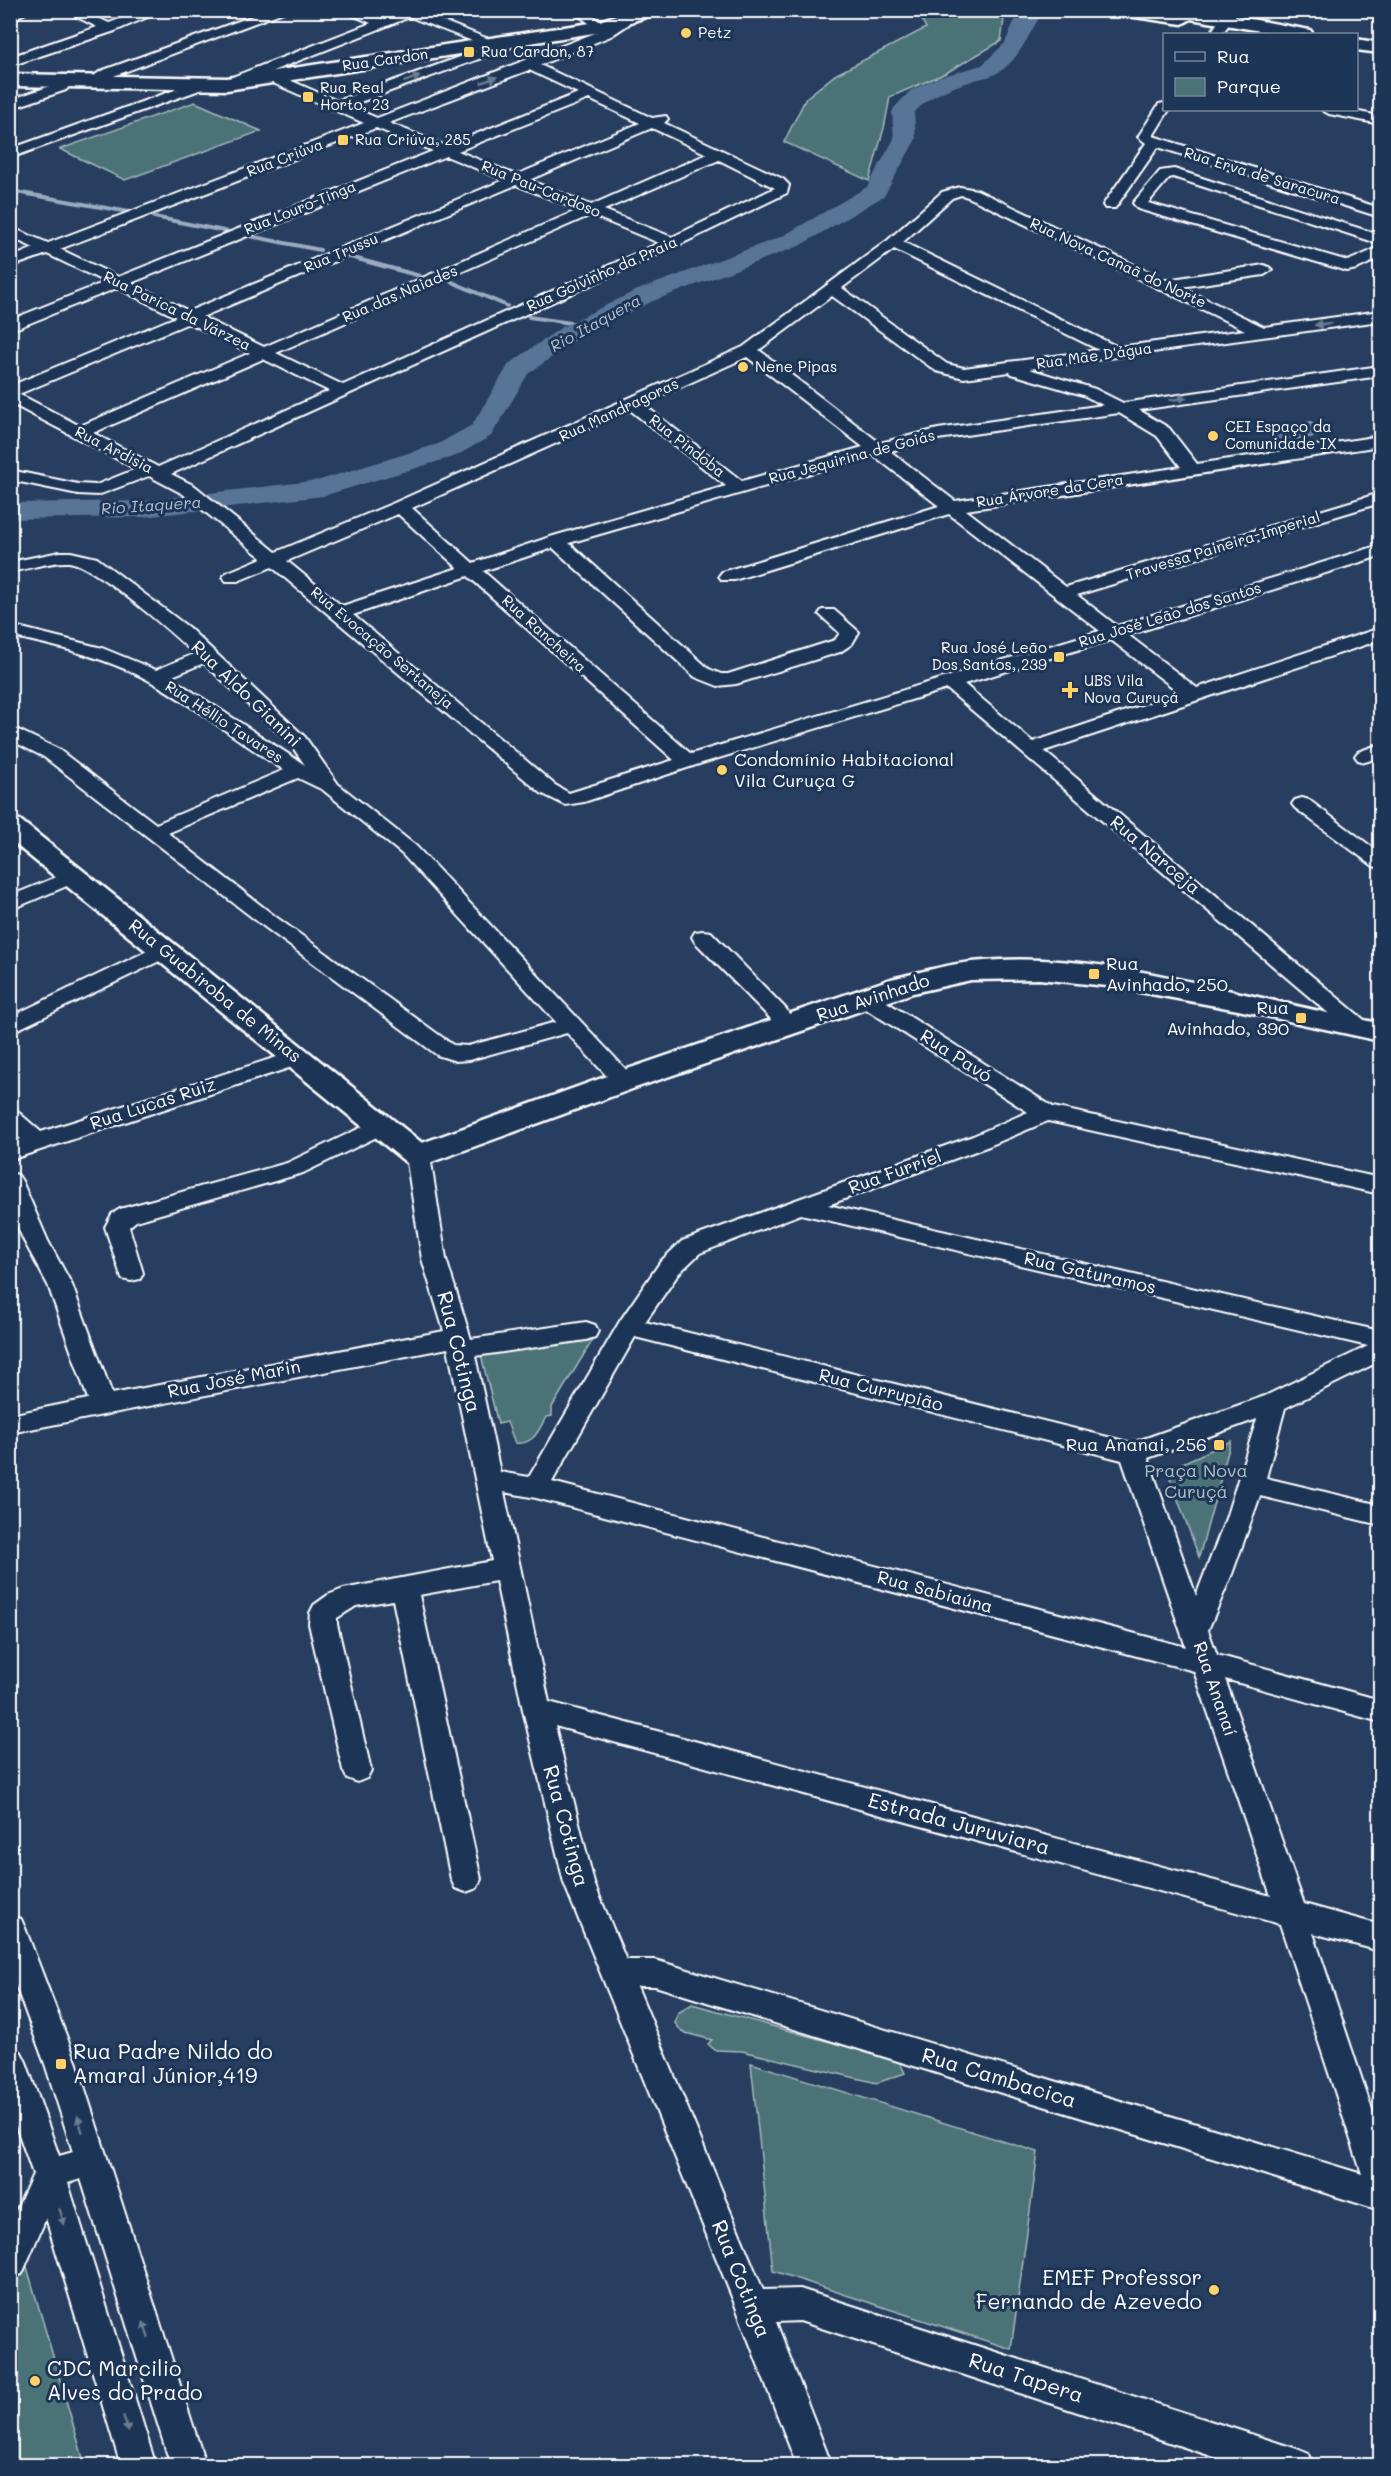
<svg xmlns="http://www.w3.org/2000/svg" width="1391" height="2476" font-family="Mali,sans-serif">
  <rect width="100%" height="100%" fill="#273e61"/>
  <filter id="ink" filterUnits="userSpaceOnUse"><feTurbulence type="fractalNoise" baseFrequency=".0167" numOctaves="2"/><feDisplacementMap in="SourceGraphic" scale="12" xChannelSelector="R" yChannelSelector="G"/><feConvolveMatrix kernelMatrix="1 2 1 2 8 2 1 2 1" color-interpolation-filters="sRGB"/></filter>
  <g filter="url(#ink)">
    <g fill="#4b7377" stroke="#a5b9bb" stroke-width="1.5">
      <path d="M975 10 1005 11 1001 41 946 73 890 97 884 128 869 181 784 142 806 98 835 75 926 28 918 13Z"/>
      <path d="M195 102 261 131 125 180 60 149Z"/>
      <path d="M595 1336 552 1407V1416L546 1417C538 1431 534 1445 515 1443L507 1422 498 1424 479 1347Z"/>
      <path d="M1231 1441 1199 1557 1167 1470Z"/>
      <path d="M692 2004 899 2061 905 2073 877 2083 742 2051 715 2050 708 2044 712 2040 682 2032 675 2023 678 2013Z"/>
      <path d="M751 2063 1038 2152 1011 2349 773 2271Z"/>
      <path d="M24 2257 85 2465H10L11 2296Z"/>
    </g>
    <path fill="#587497" stroke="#9bacc1" stroke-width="1.5" d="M1311 422 1324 435 1277 442 1265 429Z"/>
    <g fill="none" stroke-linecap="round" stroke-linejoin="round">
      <g stroke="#9bacc1" stroke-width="4">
        <path d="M10 191 129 212"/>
        <path d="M154 217 320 250"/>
        <path d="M350 257 420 276"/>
        <path d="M450 281 507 306"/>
        <path d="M529 317 585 325"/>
      </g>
      <path fill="#587497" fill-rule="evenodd" d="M1023 10H1044C1029 32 1021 59 997 73 991 77 981 78 975 80 950 88 931 94 914 113L916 139 884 196 799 246 653 301 580 337 528 374 491 436 456 456 323 496 143 517 10 519V503L143 501 320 480 438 444 472 425 509 364 562 327 635 291 783 236 867 187 894 139 892 112 895 107 911 90 940 77 982 65 1005 43 1014 22Z"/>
      <g stroke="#fff" stroke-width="4">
        <g id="street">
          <path d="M13 10H33L10 20V11Z"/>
          <path d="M63 10H81L109 23 144 10H164L115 31 10 66V57L97 27Z"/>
          <path d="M269 10H289L111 77 97 85H87L85 82 101 71Z"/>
          <path d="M340 10H360L383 19 404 10H423L422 13 499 43 518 36 525 40 523 43 349 106 377 118 600 31 571 10H586L606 27 619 18H629L631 21 629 24 611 36 540 65 652 118 666 116 668 119 664 123 783 179 789 185 787 193 677 246 171 474 195 486 276 552 394 503 743 347 888 240 942 192 960 187 977 190 1166 280 1264 265 1269 267 1272 270 1264 275 1181 287 1264 327 1380 311V321L1029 369 1095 389 1123 403 1380 366V376L1139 410 1169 428 1197 464 1380 436V446L966 510 1066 587 1380 493V503L1077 595 1117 626 1380 545V556L1128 635 1197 688 1380 628V640L1044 751 1369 1024 1372 1029 1369 1034 1361 1036 1353 1034 947 689 702 763 584 802 565 805 541 793 272 567 238 581H226L223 577 226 573 262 558 183 494 149 476 98 495 78 494 10 480V470L78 484 96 485 136 469 10 403V386L176 317 117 288 10 331V320L105 282 47 254 10 267V258L34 248 10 237V227L48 243 364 123 266 80 264 77 266 74H276L337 101 488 47 410 17 232 87H222L220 84 222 81 371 23ZM529 70 578 93 446 146 389 123ZM589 99 640 123 516 175 458 151ZM376 128 433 151 118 277 60 249ZM652 128 707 154 591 205 529 180ZM446 156 504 180 189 311 131 283ZM719 160 775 188 672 237 604 210ZM516 185 578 210 264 347 202 317ZM961 195 968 197 1245 330 1118 347 903 242 952 198ZM591 215 659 243 343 385 276 353ZM894 249 1099 350 964 368 947 364 842 288ZM832 296 936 371 964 378 1010 372 1012 374 1083 395 1103 405 938 429 880 443 759 350ZM189 323 250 353 80 426 19 394ZM747 357 863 447 742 481 643 404ZM263 359 329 391 158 467 93 433ZM630 410 726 486 550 537 473 563 412 508ZM1119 413 1157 436 1181 467 955 501 890 451 938 439ZM873 455 939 506 722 572 719 576 722 580H734L949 514 1100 631 691 754 483 571 553 548 695 677 718 686 736 684 840 652 852 644 859 632 834 610H822L819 614 840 633 835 640 728 674H721L709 669 569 543ZM398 514 458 568 342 606 287 561ZM468 576 674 760 569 793 555 785 353 615ZM1111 640 1180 693 1033 742 964 684Z"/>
          <path d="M1226 10H1239L1222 34H1210Z"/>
          <path d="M66 78 73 82 66 90 10 109V100L56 84Z"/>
          <path d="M200 81 205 82 207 85 205 88 10 158V149Z"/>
          <path d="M1164 103V110H1169L1153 136 1380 208V217L1158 147 1115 208H1105L1103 205 1146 143 1138 137 1159 104Z"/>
          <path d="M1322 110H1348L1380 116V124L1329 114Z"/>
          <path d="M1174 169 1380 235V244L1173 177 1169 178 1148 203 1348 261 1380 247V258L1357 269 1347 271 1138 209 1133 203 1160 171Z"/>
          <path d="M60 552H71L97 558 188 627 305 737 338 784 416 846 632 1076 635 1081 632 1086 624 1088 616 1086 567 1033 469 1060 456 1061 437 1055 262 925 44 757 10 740V726L58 749 156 824 284 770C237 741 194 705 146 679 104 657 56 646 10 636V625L102 648 156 670 194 654C174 634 93 564 69 562 50 561 29 569 10 572V562ZM204 663 291 745 305 765 170 677ZM298 778 323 790 402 854 556 1022 468 1046 453 1045 276 917 168 833Z"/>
          <path d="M1380 744V757L1365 762 1358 760 1355 756 1358 752Z"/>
          <path d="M1302 798 1309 800 1380 853V868L1373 866 1295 808 1292 804 1295 800Z"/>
          <path d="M74 870 81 872 84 876 81 880 10 910V896Z"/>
          <path d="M703 931 711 932 786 1009 797 1027 794 1032 786 1034 778 1032 770 1018 695 942 692 937 695 932Z"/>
          <path d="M164 943 172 945 175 950 172 955 10 1033V1017Z"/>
          <path d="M866 992 874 994 1053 1107 1380 1178V1194L1048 1121 989 1146 828 1205 1380 1331V1361L1285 1408 1266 1478 1380 1505V1525L1260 1496 1232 1574 1208 1630 1217 1655 1380 1700V1722L1225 1679 1304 1904 1380 1925V1951L1313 1933 1380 2134V2210L655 1986H637L763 2290 800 2289 1297 2449 1309 2454 1314 2466H1242L800 2321 776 2322 832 2466H797L734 2302 564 1883 523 1710 496 1581 419 1595 481 1879 477 1888 466 1892 455 1888 451 1879 393 1600 356 1606 337 1618V1624L371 1770 367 1778 357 1782 347 1778 343 1770 309 1624 310 1613 314 1605 328 1595 343 1589 492 1561 448 1348 10 1433V1415L88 1399 48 1285 24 1241 10 1210V1173L18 1175 22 1181 48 1241 72 1285 112 1394 444 1331 422 1259 406 1156 410 1151 418 1148 426 1151 430 1156 446 1259 471 1339 586 1322 595 1325 598 1331 595 1337 586 1340 475 1356 500 1472 529 1477 620 1321 661 1261 682 1241 973 1136 1028 1112 858 1004 855 999 858 994ZM801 1214 1368 1346 1265 1396 1132 1443 645 1322 679 1273 700 1253ZM635 1337 1122 1460 1186 1647 552 1482ZM1257 1419 1226 1518 1196 1596 1148 1458ZM504 1492 536 1498 1194 1671 1271 1896 549 1702ZM555 1726 1280 1924 1362 2174 655 1960H626L594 1883Z"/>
          <path d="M296 1051 304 1053 307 1058 304 1063 10 1160V1143L21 1139 10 1130V1110L18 1112 41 1132Z"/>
          <path d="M381 1118 389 1121 392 1126 389 1131 303 1173 136 1221 129 1227 143 1273 140 1279 131 1281 122 1279 105 1227 112 1214 120 1209 287 1163Z"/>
          <path d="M10 1915 21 1919 25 1928 77 2064 206 2466H171L81 2179 68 2183 156 2466H121L46 2218 22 2274 10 2278V2224L33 2174 10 2109V2048L21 2052 26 2062 59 2156 73 2152 45 2064 10 1970Z"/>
        </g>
      </g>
      <g stroke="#fff" stroke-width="5">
        <g id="secondary">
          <path d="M630 10H658L655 14 600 32 227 90 10 86V74L227 78 597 22Z"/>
          <path d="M1112 10H1203L1304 29 1310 30 1313 34H1278L1191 19 1182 24 1121 15Z"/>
          <path d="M1356 39 1380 43V53L1356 50Z"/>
          <path d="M10 818 20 820 422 1143 613 1074 891 979C918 973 944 965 972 962 1106 947 1249 1001 1380 1023V1041L1238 1010 1107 986 1039 979 971 980 913 993 635 1088 418 1167 407 1163 10 840Z"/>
        </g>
      </g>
      <use href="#street" fill="#1d3557" fill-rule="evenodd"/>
      <use href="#secondary" fill="#1d3557" fill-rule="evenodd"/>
    </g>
    <defs><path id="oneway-solid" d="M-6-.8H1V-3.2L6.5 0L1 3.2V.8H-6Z" transform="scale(1.5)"/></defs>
    <g fill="#6c7c92">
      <use href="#oneway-solid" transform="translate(412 79) rotate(-20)"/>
      <use href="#oneway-solid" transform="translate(489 80) rotate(-21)"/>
      <use href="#oneway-solid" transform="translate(1323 324) rotate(172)"/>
      <use href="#oneway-solid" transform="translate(1178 399) rotate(-8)"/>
      <use href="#oneway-solid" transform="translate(80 2124) rotate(-107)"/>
      <use href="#oneway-solid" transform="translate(62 2217) rotate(73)"/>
      <use href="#oneway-solid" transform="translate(146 2330) rotate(-108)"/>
      <use href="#oneway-solid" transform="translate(126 2424) rotate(73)"/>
    </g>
  </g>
  <g fill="#ffd166" stroke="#1d3557" stroke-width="2">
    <circle cx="686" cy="33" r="6"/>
    <rect x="463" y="46" width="12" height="12" rx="3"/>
    <rect x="302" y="91" width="12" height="12" rx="3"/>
    <rect x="337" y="134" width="12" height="12" rx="3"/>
    <circle cx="743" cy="367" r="6"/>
    <circle cx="1213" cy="436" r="6"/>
    <rect x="1053" y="651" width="12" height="12" rx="3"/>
    <path d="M1067 681h6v6h6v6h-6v6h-6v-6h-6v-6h6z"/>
    <circle cx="722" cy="770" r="6"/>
    <rect x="1088" y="968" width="12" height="12" rx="3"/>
    <rect x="1295" y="1012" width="12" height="12" rx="3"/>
    <rect x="1213" y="1439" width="12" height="12" rx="3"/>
    <rect x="55" y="2058" width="12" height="12" rx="3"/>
    <circle cx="1214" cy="2290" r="6"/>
    <circle cx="35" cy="2381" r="6"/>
  </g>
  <g text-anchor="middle" stroke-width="6" stroke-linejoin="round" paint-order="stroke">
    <g font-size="15" fill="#fff" stroke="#1d3557" text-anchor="start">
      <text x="698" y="38">Petz</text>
      <text x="481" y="57">Rua Cardon, 87</text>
      <text x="320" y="93">Rua Real<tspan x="320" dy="17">Horto, 23</tspan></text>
      <text x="355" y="145">Rua Criúva, 285</text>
      <text x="755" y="372">Nene Pipas</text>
      <text x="1225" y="432">CEI Espaço da<tspan x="1225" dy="17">Comunidade IX</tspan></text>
      <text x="1047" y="653" text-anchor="end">Rua José Leão<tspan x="1047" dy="17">Dos Santos, 239</tspan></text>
      <text x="1084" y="686">UBS Vila<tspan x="1084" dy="17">Nova Curuçá</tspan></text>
    </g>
    <g font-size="15" fill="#fff" stroke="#1d3557">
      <text transform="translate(385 60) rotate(-8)" y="5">Rua Cardon</text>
      <text transform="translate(285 158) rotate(-21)" y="5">Rua Criúva</text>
      <text transform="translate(1262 176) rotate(17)" y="5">Rua Erva de Saracura</text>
      <text transform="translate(541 189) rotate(22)" y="5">Rua Pau-Cardoso</text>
      <text transform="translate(300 208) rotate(-22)" y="5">Rua Louro-Tinga</text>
      <text transform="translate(341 253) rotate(-23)" y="5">Rua Trussu</text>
      <text transform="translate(1118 263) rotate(25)" y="5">Rua Nova Canaã do Norte</text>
      <text transform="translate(602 274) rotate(-24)" y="5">Rua Goivinho da Praia</text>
      <text transform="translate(400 294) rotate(-23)" y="5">Rua das Naiades</text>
      <text transform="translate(177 311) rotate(26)" y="5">Rua Parica da Várzea</text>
      <text transform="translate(1094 356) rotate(-8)" y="5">Rua Mãe D'água</text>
      <text transform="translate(619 410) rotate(-25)" y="5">Rua Mandragoras</text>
      <text transform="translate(687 446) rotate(38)" y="5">Rua Pindoba</text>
      <text transform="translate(114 450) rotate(27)" y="5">Rua Ardisia</text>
      <text transform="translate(852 457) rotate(-15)" y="5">Rua Jequirina de Goiás</text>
      <text transform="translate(1050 491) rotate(-9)" y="5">Rua Árvore da Cera</text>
      <text transform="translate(1223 546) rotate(-17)" y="5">Travessa Paineira-Imperial</text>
      <text transform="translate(1170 615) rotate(-17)" y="5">Rua José Leão dos Santos</text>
      <text transform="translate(544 634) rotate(42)" y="5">Rua Rancheira</text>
      <text transform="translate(382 648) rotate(40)" y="5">Rua Evocação Sertaneja</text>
      <text transform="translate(224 722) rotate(33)" y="5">Rua Héllio Tavares</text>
    </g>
    <g font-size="16" font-style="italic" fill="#b4c0d0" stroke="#1d3557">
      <text transform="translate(595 323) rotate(-29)" y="6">Rio Itaquera</text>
      <text transform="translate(151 505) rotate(-4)" y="6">Rio Itaquera</text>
    </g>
    <g font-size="18" fill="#fff" stroke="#1d3557">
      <text transform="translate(246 694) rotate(44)" y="6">Rua Aldo Gianini</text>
      <text transform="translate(1155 855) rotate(40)" y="6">Rua Narceja</text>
      <text transform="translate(215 991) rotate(39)" y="6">Rua Guabiroba de Minas</text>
      <text transform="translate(873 998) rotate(-18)" y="6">Rua Avinhado</text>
      <text transform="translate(956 1056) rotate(33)" y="6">Rua Pavó</text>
      <text transform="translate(153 1104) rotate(-18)" y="6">Rua Lucas Ruiz</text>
      <text transform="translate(895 1172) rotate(-20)" y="6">Rua Furriel</text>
      <text transform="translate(1090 1273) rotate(13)" y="6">Rua Gaturamos</text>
      <text transform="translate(234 1379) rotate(-11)" y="6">Rua José Marin</text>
      <text transform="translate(881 1390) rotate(14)" y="6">Rua Currupião</text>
      <text transform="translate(935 1592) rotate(15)" y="6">Rua Sabiaúna</text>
      <text transform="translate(1215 1689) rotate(71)" y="6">Rua Ananaí</text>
    </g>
    <g font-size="18" fill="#fff" stroke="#1d3557" text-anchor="start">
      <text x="734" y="766">Condomínio Habitacional<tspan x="734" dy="21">Vila Curuça G</tspan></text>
      <text x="1106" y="970">Rua<tspan x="1106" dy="21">Avinhado, 250</tspan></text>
      <text x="1289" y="1014" text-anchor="end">Rua<tspan x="1289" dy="21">Avinhado, 390</tspan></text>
      <text x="1207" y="1451" text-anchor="end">Rua Ananai, 256</text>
    </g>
    <g font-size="18" fill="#aec0c2" stroke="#1d3557">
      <text x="1196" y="1477">Praça Nova<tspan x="1196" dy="21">Curuçá</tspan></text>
    </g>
    <g font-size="21" fill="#fff" stroke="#1d3557">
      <text transform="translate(459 1352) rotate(76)" y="7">Rua Cotinga</text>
      <text transform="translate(959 1824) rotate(15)" y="7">Estrada Juruviara</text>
      <text transform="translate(566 1826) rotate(75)" y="7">Rua Cotinga</text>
      <text transform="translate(999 2078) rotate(17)" y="7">Rua Cambacica</text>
      <text transform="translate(741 2279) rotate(68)" y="7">Rua Cotinga</text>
      <text transform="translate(1026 2378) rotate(18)" y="7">Rua Tapera</text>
    </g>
    <g font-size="21" fill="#fff" stroke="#1d3557" text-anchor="start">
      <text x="73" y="2059">Rua Padre Nildo do<tspan x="73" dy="24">Amaral Júnior,419</tspan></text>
      <text x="1202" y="2285" text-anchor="end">EMEF Professor<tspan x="1202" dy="24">Fernando de Azevedo</tspan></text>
      <text x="47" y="2376">CDC Marcilio<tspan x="47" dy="24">Alves do Prado</tspan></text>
    </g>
  </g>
  <rect width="1391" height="2476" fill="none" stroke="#1d3557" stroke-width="36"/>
  <rect x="18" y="18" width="1355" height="2440" fill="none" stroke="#fff" stroke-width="2" filter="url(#ink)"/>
  <rect x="1163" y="33" width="195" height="78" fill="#1d3557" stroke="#77869a" stroke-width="1.5"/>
  <rect x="1175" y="52" width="30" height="9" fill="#1d3557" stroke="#77869a" stroke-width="1.5"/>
  <text x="1217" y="63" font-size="18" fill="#ffffff">Rua</text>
  <rect x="1175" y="78" width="30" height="18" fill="#4b7377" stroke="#77869a" stroke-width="1.5"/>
  <text x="1217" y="93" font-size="18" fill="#ffffff">Parque</text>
</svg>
